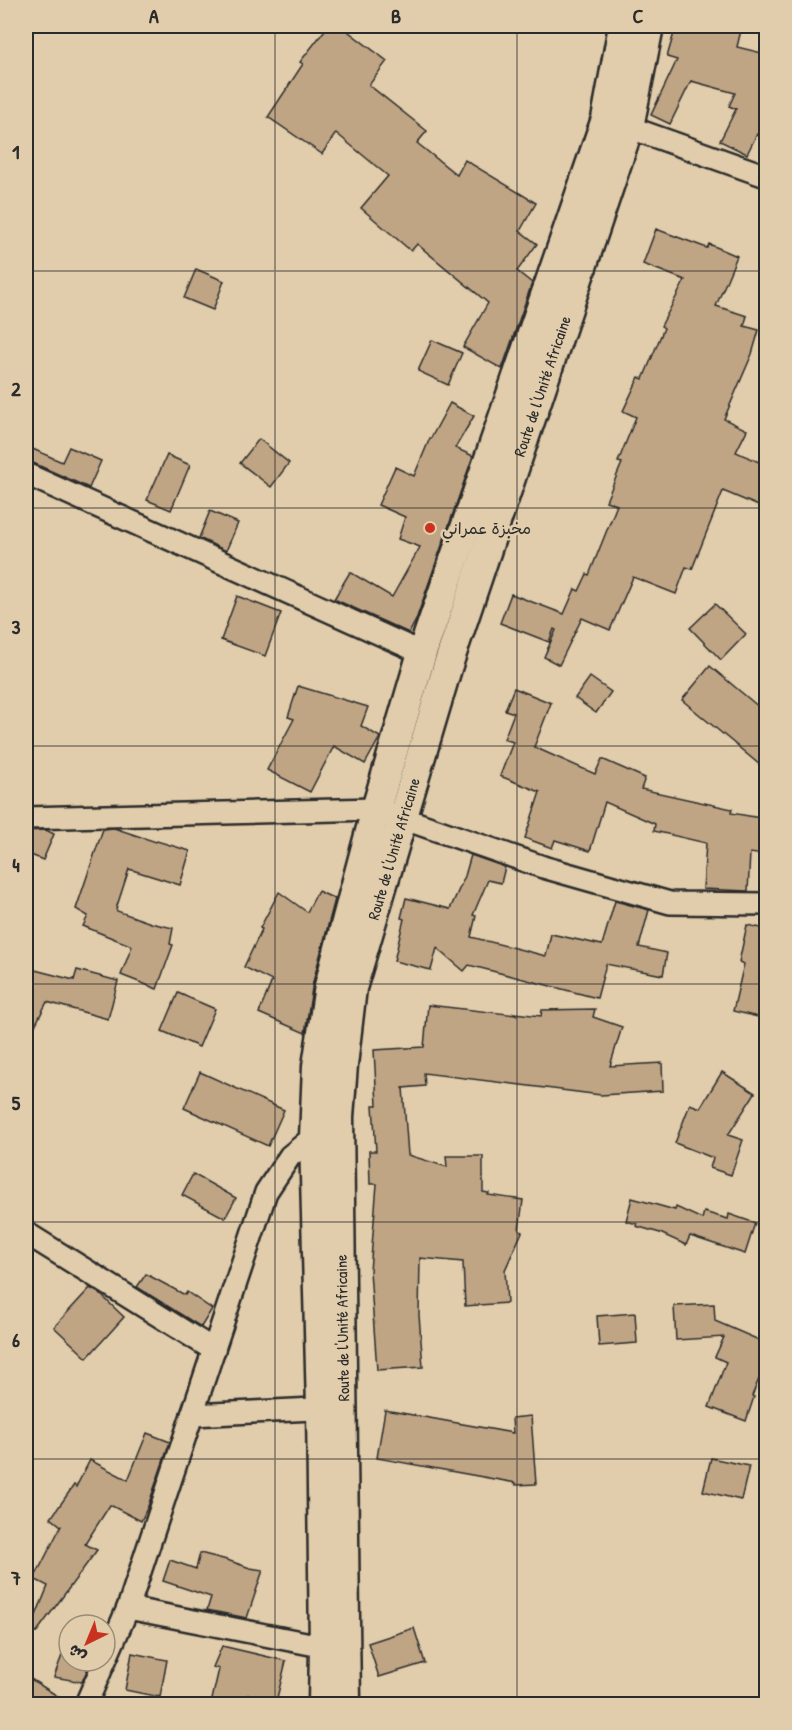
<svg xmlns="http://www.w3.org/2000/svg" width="792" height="1730" font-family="'Patrick Hand','Playpen Sans Arabic',sans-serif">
  <rect width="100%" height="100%" fill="#e1cdab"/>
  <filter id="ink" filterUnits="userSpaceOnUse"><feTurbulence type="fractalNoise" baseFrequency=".0167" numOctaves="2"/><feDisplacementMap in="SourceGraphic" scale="12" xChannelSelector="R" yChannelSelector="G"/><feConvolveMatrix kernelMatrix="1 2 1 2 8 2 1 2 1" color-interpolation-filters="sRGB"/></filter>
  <g filter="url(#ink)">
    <g fill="#c0a585" stroke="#2b2b2b" stroke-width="1.5">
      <path d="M328 26H341L387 61 369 85 427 131 417 143 457 175 465 160 536 203 520 231 537 244 517 271 532 283 502 369 463 347 488 303 417 244 411 251 361 208 388 176 336 133 322 154 268 117 303 64 300 62Z"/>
      <path d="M676 26H742L737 47 766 54V143L757 134 747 154 720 141 736 109 729 106 735 93 691 81 670 124 651 115 677 60 667 57Z"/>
      <path d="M656 229 707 248 709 244 737 256 716 306 747 316 744 326 759 330 752 354 724 419 747 430 736 452 766 465V509L723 491 692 569 686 567 676 594 633 577 610 630 582 618 559 665 544 657 556 630 554 629 549 642 500 623 511 594 564 614 575 589 579 591 587 574 589 575 617 505 606 501 622 463 618 462 636 417 623 411 639 377 643 379 664 328 661 326 685 280 643 264Z"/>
      <path d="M196 269 224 281 213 310 184 298Z"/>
      <path d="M432 340 462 353 448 385 418 371Z"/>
      <path d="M450 403 474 416 455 448 473 456 416 620 409 633 334 599 350 572 392 597 420 547 398 539 405 517 378 505 395 467 414 476 430 438H431Z"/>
      <path d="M259 439 289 463 271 487 240 463Z"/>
      <path d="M26 446 62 462 69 447 101 461 89 488 31 462 26 461Z"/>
      <path d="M167 455 190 465 171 510 147 500Z"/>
      <path d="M210 511 238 523 226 551 199 538Z"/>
      <path d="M237 596 281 613 265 656 221 640Z"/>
      <path d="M715 604 746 634 721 660 690 628Z"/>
      <path d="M710 666 766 713V770L682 700Z"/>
      <path d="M590 677 611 692 596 713 575 698Z"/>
      <path d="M298 686 368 707 361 726 380 737 365 764 334 746 310 792 267 770 294 719 288 717Z"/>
      <path d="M514 688 551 703 534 747 595 774 602 759 645 778 641 789 732 809 731 813 766 819V844L764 855 750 853 748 891 703 889 706 843 654 831 655 824 605 802 590 851 555 840 552 848 525 838 540 792 500 776 513 742 504 739 514 713 505 710Z"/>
      <path d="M114 828 156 842 157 841 190 851 180 885 129 869 116 909 117 911 151 923 173 928 170 944 173 945 157 989 121 975 132 946 83 926 88 916 76 909 103 829Z"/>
      <path d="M46 830 54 834 43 860 26 853V831Z"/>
      <path d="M471 855 505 867 501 883 488 880 473 915 476 916 471 937 546 956 551 934 602 945 615 901 649 910 639 947 667 953 663 975 606 964 597 998 469 965 464 971 437 948 431 970 394 961 404 919 401 918 406 898 450 909 465 876Z"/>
      <path d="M318 891 335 899 313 982 305 1033 259 1013 272 981 244 967 262 929 260 928 279 892 307 912Z"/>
      <path d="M747 925 766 929V1019L733 1011 744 964 739 962Z"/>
      <path d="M31 969 74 980 77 970 118 981 108 1019 47 1002 26 1043V993Z"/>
      <path d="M178 993 215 1009 199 1047 162 1031Z"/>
      <path d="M428 1005 516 1015 514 1013 541 1016 542 1010 595 1009 593 1017 622 1027 610 1066 662 1063 663 1091 601 1095 424 1073 425 1086 403 1088 408 1155 447 1167 446 1156H483V1192L489 1193 488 1195 523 1200 519 1230 522 1232 505 1270 507 1303 465 1306 463 1262 420 1258 419 1315 423 1367 377 1370 370 1271 377 1184H370L369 1151H376L373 1105H377L374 1050 424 1047Z"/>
      <path d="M200 1072 284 1110 268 1146 184 1108Z"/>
      <path d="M722 1072 755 1093 728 1135 743 1140 731 1175 710 1168 713 1158 675 1143 690 1104 700 1108Z"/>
      <path d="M193 1174 236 1198 225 1218 182 1195Z"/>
      <path d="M632 1198 675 1210 676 1207 702 1219 704 1212 728 1219 729 1214 755 1223 745 1254 690 1236 686 1245 660 1233 636 1226 637 1224 626 1221Z"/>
      <path d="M146 1274 185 1295 187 1292 212 1309 201 1327 137 1287Z"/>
      <path d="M90 1288 99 1293 124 1317 87 1358 54 1327Z"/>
      <path d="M714 1304 715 1321 766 1343V1362L752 1396 754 1397 746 1421 709 1407 726 1362 715 1357 724 1337 676 1340 674 1306Z"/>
      <path d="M635 1313 637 1343 599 1346 597 1316Z"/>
      <path d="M385 1410 513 1433 512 1418 531 1416 536 1484 516 1485V1483L377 1458Z"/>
      <path d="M147 1433 170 1442 148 1506 141 1521 110 1505 85 1544 97 1550 36 1633 30 1630 48 1586 34 1579 61 1526 51 1518 74 1485 76 1487 90 1460 128 1480Z"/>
      <path d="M711 1458 749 1466 741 1500 703 1491Z"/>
      <path d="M200 1553 227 1560 250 1568 263 1570 247 1618 207 1610 211 1597 163 1581 170 1560 196 1569Z"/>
      <path d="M414 1628 425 1663 379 1677 368 1643Z"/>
      <path d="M67 1642H69V1661H91L82 1682 54 1677Z"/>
      <path d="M222 1646 286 1661 276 1702 248 1695 246 1704H211L219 1669 213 1667Z"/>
      <path d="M132 1653 167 1660 160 1697 125 1690Z"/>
      <path d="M26 1676 70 1704H26Z"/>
    </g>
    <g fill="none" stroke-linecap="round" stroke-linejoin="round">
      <g stroke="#2b2b2b" stroke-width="26">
        <g id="minor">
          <path d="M617 123 766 176"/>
          <path d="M26 474 422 653"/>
          <path d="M26 818 376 809 543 867 670 903 766 904"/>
          <path d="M26 1233 214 1350"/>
          <path d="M192 1415 335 1408"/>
          <path d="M128 1608 336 1649"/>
          <path d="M86 1704 128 1608 266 1192 290 1156 322 1130"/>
        </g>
      </g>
      <g stroke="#2b2b2b" stroke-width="33">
        <g id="secondary">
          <path d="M323 1704 324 1648 321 1408 314 1137 317 1066 329 986 376 809 422 653 606 119 623 26"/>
          <path id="s1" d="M346 1704 339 1117 343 1065 352 988 448 665 629 127 649 26"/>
        </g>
      </g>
      <use href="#minor" stroke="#e1cdab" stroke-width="21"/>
      <use href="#secondary" stroke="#e1cdab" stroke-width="28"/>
    </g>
  </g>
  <path fill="none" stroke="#2b2b2b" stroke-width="1.5" stroke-opacity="0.55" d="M275 26V1704M517 26V1704M26 271H766M26 508H766M26 746H766M26 984H766M26 1222H766M26 1459H766"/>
  <circle fill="#c8321e" stroke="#e1cdab" stroke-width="2" cx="430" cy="528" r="6"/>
  <g text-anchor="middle" stroke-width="5" stroke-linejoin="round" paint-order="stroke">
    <g font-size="16" fill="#2b2b2b" stroke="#e1cdab">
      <text dy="6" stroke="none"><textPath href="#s1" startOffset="1348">Route de l'Unité Africaine</textPath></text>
      <text dy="6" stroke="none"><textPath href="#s1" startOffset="862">Route de l'Unité Africaine</textPath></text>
      <text transform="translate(342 1328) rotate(-91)" y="6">Route de l'Unité Africaine</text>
    </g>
    <g font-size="16" fill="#2b2b2b" stroke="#e1cdab" text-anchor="start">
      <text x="442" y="534">مخبزة عمراني</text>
    </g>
  </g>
  <rect width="792" height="1730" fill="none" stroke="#e1cdab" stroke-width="66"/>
  <g transform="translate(87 1643) rotate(223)"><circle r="28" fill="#e1cdab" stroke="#988c78" stroke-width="1.5"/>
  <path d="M0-4.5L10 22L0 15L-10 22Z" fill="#c8321e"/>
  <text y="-9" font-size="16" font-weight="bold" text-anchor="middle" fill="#2b2b2b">ش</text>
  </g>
  <rect x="33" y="33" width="726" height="1664" fill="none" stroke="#2b2b2b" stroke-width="2"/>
  <g font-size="20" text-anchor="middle" font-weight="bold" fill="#2b2b2b">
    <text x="154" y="23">A</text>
    <text x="396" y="23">B</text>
    <text x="638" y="23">C</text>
    <text x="16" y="159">1</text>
    <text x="16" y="396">2</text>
    <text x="16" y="634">3</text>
    <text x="16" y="872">4</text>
    <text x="16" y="1110">5</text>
    <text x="16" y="1347">6</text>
    <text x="16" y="1585">7</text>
  </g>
</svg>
